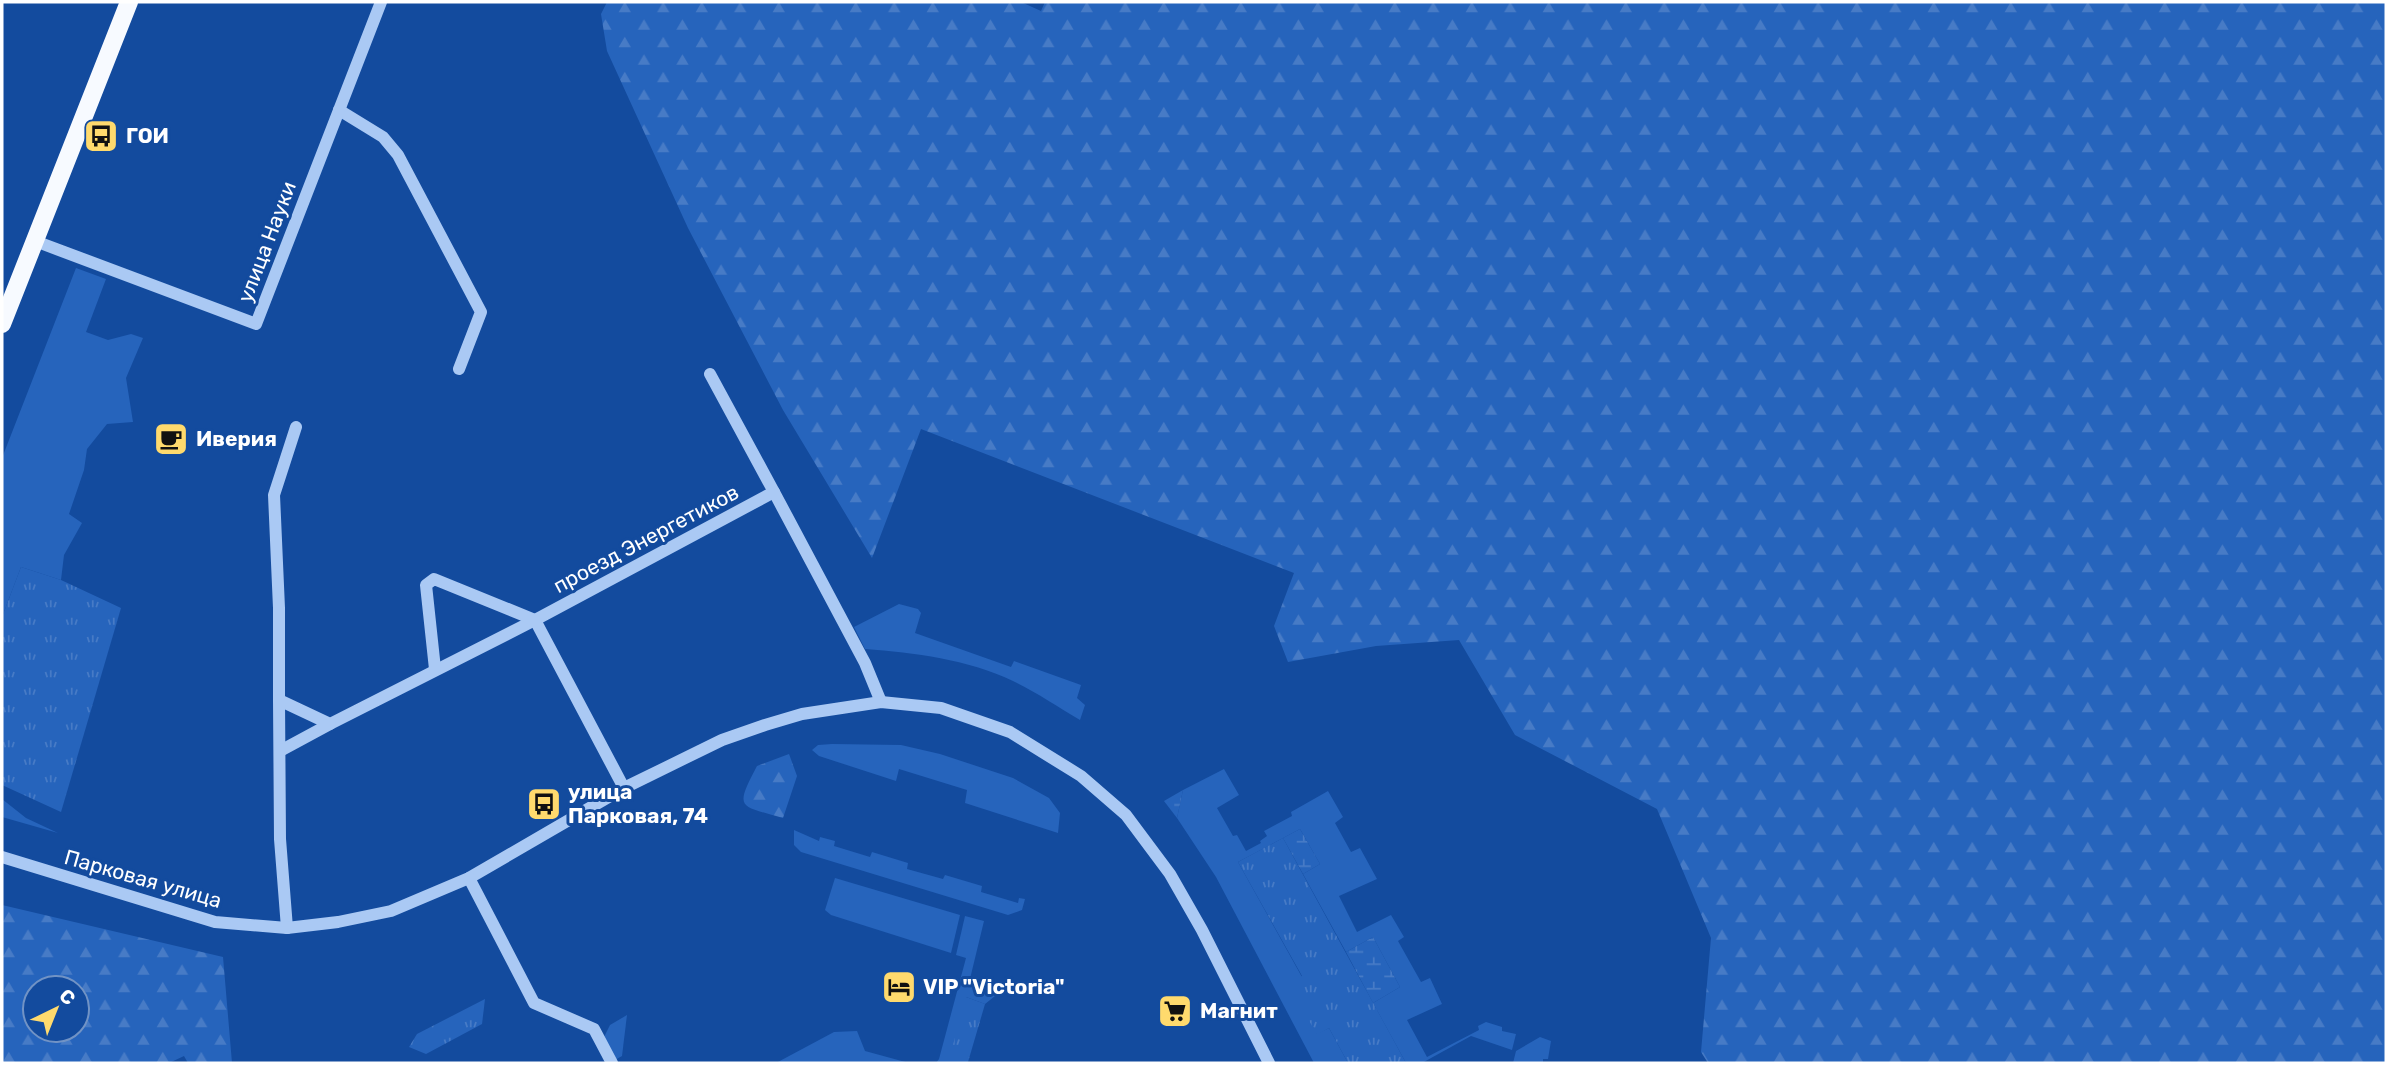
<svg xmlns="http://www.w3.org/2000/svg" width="2388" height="1065" font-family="Rubik,sans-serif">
  <defs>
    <pattern id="forest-firs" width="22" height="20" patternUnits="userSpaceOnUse" patternTransform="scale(1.75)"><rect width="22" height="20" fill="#2664bc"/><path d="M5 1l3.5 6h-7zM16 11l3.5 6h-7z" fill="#477bc6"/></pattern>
    <pattern id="wetland-marsh" width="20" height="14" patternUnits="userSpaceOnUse" patternTransform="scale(1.75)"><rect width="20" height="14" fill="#2664bc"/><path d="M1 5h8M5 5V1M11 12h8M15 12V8" fill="none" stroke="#477bc6"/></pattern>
    <pattern id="park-tufts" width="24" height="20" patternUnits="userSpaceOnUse" patternTransform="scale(1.75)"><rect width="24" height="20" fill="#2664bc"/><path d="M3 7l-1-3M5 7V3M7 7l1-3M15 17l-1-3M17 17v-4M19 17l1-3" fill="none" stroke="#477bc6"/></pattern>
  </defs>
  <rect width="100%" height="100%" fill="#134b9e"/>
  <g fill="#2664bc">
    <path d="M76 268 106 279 86 332 108 340 131 334 143 338 126 378 133 422 107 424 87 449 84 470 69 514 82 523 64 555 61 580 21 567 2 617V458Z"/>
    <path d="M899 604 918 609 921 613 915 633 1011 667 1014 661 1081 685 1077 698 1085 705 1080 720C1058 707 1036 692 1013 681 967 659 915 653 865 649L854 627Z"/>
    <path d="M832 744 901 745 940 754 1013 778 1049 798 1060 813 1058 833 965 803 967 790 899 769 896 781 819 756 812 750 818 745Z"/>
    <path d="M1224 769 1239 795 1217 808 1233 836 1237 835 1246 851 1261 843 1260 841 1267 836 1264 831 1292 816 1291 812 1328 791 1343 817 1335 823 1351 852 1360 848 1377 879 1339 896 1357 932 1391 915 1404 937 1398 941 1421 982 1430 978 1442 1004 1407 1020 1427 1057 1479 1030 1478 1026 1486 1022 1502 1027V1031L1516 1034 1512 1050 1471 1036 1422 1063H1406L1373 1003 1400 987 1373 937 1346 952 1303 874 1320 864 1300 829 1238 862 1302 977 1317 1034 1329 1028 1348 1063H1314L1216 877 1177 818 1183 790Z"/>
    <path d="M2 799 26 818 58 833 2 817Z"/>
    <path d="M794 830 819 841 820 837 835 841 834 846 870 857 872 852 908 863 907 869 943 879 945 875 982 886 981 892 1018 903 1019 898 1025 899 1022 910 1008 915 801 852 794 845Z"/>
    <path d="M835 878 960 915 951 953 831 915 825 910Z"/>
    <path d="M965 916 984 921 969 983 1000 992 985 1004 966 997 967 1061 969 1063H936L939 1059 966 958 956 955Z"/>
    <path d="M627 1015 622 1056 615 1060 603 1039 610 1025Z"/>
    <path d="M857 1031 865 1051 909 1063H776L834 1032Z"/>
    <path d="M1540 1037 1551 1041 1548 1059H1543V1063H1513L1516 1051Z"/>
  </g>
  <g fill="url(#forest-firs)" fill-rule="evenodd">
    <path d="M607 2H1021L1041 11 1045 2H2386V1063H1708L1701 1052 1711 938 1657 809 1515 735 1459 640 1376 646 1288 662 1274 626 1294 573 921 429 872 558 783 410 688 228 607 51 601 14Z"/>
    <path d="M789 754 797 776 783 818C739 805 734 810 757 766Z"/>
    <path d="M2 905 223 957 232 1063H188L184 1056 169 1063H2ZM35 988H77V1030H35Z"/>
  </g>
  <g fill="url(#wetland-marsh)">
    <path d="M1183 790 1177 818 1164 801Z"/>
    <path d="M1300 829 1320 864 1303 874 1283 838Z"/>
    <path d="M1373 937 1400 987 1373 1003 1346 952Z"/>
  </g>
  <g fill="url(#park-tufts)">
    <path d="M21 567 61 580 121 608 61 812 2 785V617Z"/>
    <path d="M1283 838 1406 1063H1348L1329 1028 1317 1035 1289 984 1302 976 1238 862Z"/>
    <path d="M966 997 985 1004 968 1062 950 1056Z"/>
    <path d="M485 999 482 1024 426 1054 409 1047 417 1034Z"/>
  </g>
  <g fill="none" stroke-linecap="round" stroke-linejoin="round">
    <g stroke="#aac9f4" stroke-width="12">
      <path d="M339 110 383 137 398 155 481 312 459 369"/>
      <path d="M35 241 256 324 381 2"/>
      <path d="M296 427 274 495 279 608V700L330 724 535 620 774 492 710 374"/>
      <path d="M774 492 865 663 881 702"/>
      <path d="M435 669 426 585 434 579 535 620 624 788"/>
      <path d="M279 700 280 839 287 928"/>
      <path d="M280 751 330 724"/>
      <path d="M2 857 215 922 287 928 338 922 391 911 469 878 624 788 722 740 765 725 802 714 881 702 941 708 1010 732 1081 776 1126 815 1170 874 1202 930 1269 1063"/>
      <path d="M469 878 534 1003 594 1029 612 1063"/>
    </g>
    <path stroke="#f7faff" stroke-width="18" d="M2 324 129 2"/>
  </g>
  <defs>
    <g id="bus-square" transform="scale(1.75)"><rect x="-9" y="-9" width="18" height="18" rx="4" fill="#ffda6d" stroke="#134b9e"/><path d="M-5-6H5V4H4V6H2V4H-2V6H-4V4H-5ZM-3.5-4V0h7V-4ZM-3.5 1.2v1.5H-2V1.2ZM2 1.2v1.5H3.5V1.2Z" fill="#111"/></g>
    <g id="cafe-square" transform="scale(1.75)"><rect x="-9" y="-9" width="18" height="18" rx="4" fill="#ffda6d" stroke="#134b9e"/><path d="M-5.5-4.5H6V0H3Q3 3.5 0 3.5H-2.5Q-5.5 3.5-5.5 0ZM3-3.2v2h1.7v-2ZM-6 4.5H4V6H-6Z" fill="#111"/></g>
    <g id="hotel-square" transform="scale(1.75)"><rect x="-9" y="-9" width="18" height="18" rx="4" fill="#ffda6d" stroke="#134b9e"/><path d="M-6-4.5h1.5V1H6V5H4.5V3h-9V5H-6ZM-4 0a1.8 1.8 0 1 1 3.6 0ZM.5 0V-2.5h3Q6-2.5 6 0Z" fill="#111"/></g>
    <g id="supermarket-square" transform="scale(1.75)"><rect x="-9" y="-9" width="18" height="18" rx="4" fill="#ffda6d" stroke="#134b9e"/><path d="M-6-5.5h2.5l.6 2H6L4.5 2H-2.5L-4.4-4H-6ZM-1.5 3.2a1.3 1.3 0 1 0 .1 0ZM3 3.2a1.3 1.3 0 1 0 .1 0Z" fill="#111"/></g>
  </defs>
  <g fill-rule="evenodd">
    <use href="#bus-square" x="101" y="136"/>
    <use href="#cafe-square" x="171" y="439"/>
    <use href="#bus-square" x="544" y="804"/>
    <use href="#hotel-square" x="899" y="987"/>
    <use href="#supermarket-square" x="1175" y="1011"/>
  </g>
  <g text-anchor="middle" stroke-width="6" stroke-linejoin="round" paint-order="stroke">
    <g font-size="21" font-weight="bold" fill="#fff" stroke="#134b9e" text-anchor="start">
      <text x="126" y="143">ГОИ</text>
      <text x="196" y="446">Иверия</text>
      <text x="568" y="799">улица<tspan x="568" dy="24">Парковая, 74</tspan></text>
      <text x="923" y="994">VIP "Victoria"</text>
      <text x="1200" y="1018">Магнит</text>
    </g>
    <g font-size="21" fill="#fff" stroke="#134b9e">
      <text transform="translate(267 242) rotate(-69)" y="7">улица Науки</text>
      <text transform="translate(646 539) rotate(-28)" y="7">проезд Энергетиков</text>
      <text transform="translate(143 879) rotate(16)" y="7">Парковая улица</text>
    </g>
  </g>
  <rect width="2388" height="1065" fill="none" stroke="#ffffff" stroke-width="7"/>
  <g transform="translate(56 1009) rotate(43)"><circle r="33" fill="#134b9e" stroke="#7193c5" stroke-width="2"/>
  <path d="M0-5L12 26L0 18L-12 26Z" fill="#ffda6d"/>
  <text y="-10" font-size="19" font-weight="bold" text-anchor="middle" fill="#ffffff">С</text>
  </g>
</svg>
